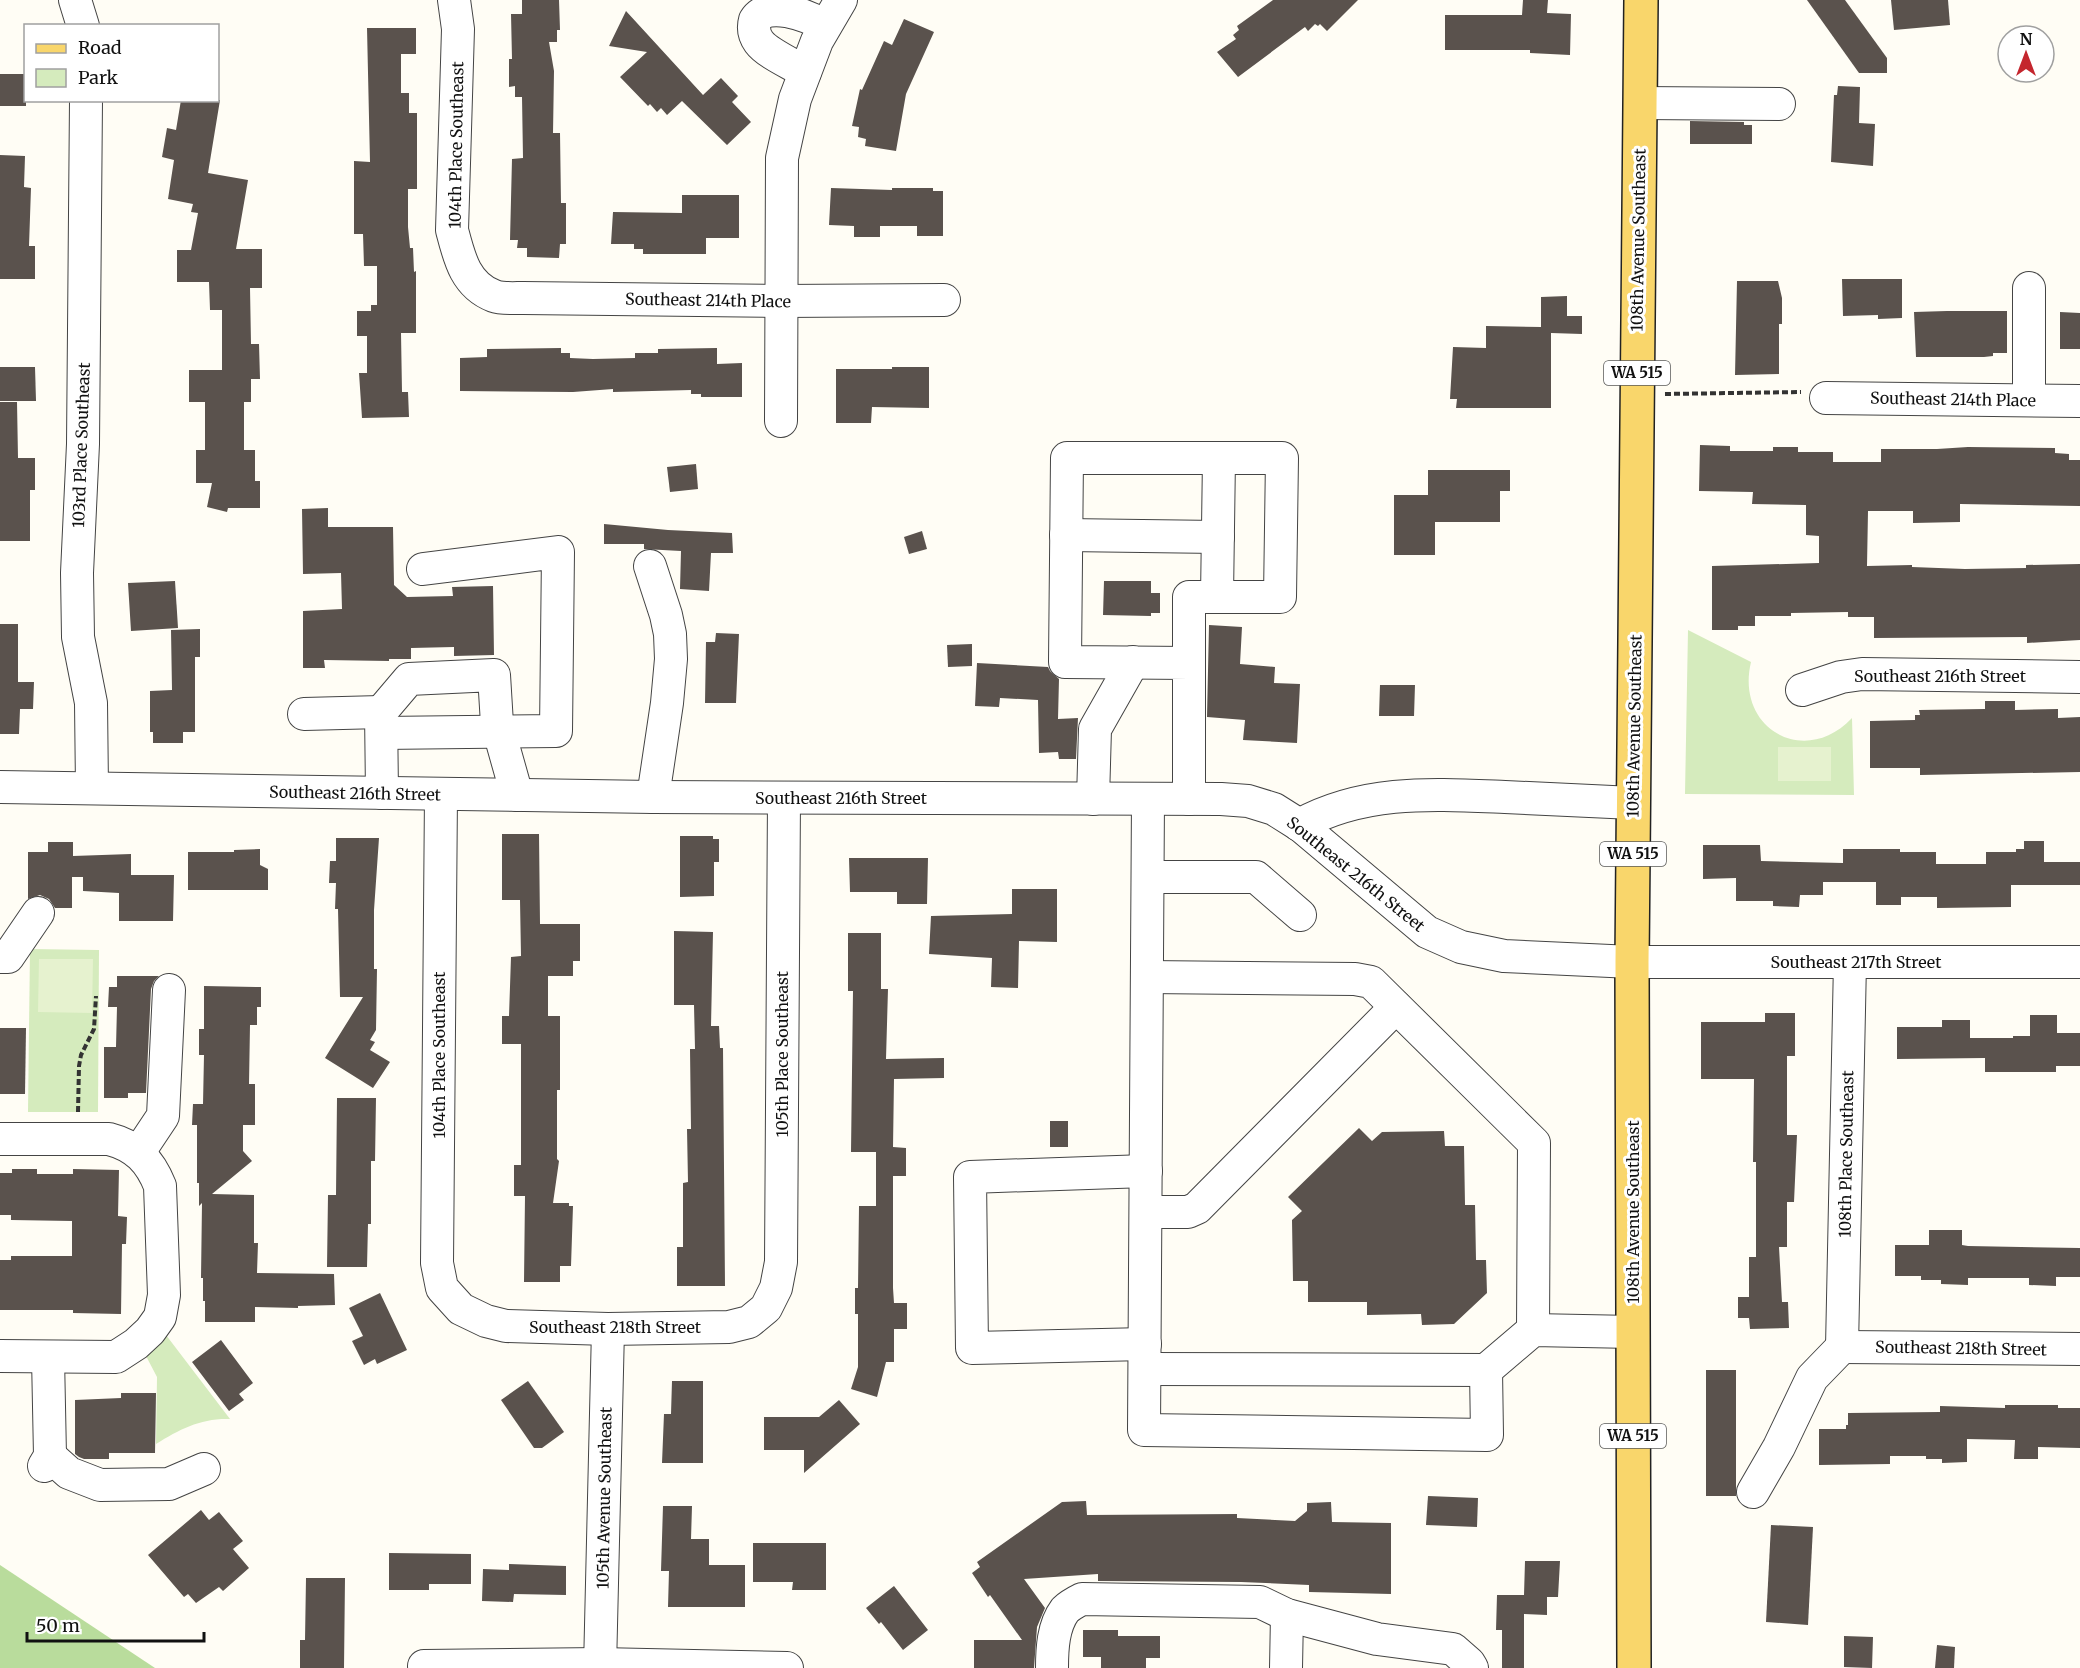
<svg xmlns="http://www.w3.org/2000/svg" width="2080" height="1668" font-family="Merriweather,serif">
  <rect width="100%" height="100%" fill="#fffdf5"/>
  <g fill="#d5ebbd">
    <path d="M1688 630 1751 662C1735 729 1805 768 1852 718L1854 795 1685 794Z"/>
    <path d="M30 949 99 950 98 1112H28Z"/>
    <path d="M166 1335 230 1419C201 1418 180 1429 156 1444L157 1377 146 1356Z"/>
  </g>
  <path fill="#b9dc9c" d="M0 1565 155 1668H0Z"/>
  <g fill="#e6f2cf">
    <rect x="1778" y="747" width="53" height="34"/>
    <path d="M39 959H93L92 1013 38 1012Z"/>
  </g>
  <g fill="#5a524d">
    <path d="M522 0H559L560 30H557V42H549L554 71 553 133H560L561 203H566V244H560L559 258 527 257V248H517L518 240H510L512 159 523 158 522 97H515V86L509 87V59H512L511 14H522Z"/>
    <path d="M1273 0H1358L1327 31 1320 24 1318 26 1315 24 1308 31 1305 27 1238 77 1217 52 1236 39 1233 35 1239 30 1237 26Z"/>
    <path d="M1523 0H1548L1547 13 1571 14 1570 55 1530 53V50H1445V15H1522Z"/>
    <path d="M1807 0H1845L1887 58V73H1859Z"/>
    <path d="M1891 0H1948L1950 25 1894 30Z"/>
    <path d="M626 11 703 95 721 78 738 96 732 102 751 122 727 145 682 101 667 115 661 108 657 112 650 104 648 106 620 77 647 52 609 46Z"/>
    <path d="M904 19 934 32 906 94 896 151 865 146 866 139 858 137 859 127 852 126 860 89 862 90 884 41 892 45Z"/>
    <path d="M367 28H416V54H401V93H409V113H417V189H408V227L410 248H413L414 272 416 271V333H401L402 392H408L409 417 362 418 359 373H367V336H357V311H371V305H377V266H364L363 234H354V161L370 162Z"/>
    <rect x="0" y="74" width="26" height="32"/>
    <path d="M1838 86 1860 87 1859 123 1875 124 1873 166 1831 162 1834 95H1837Z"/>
    <path d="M181 100H220L208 173 248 180 236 249H262V288H250L251 344H259L260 379H251V402H244V450H255V481H260V508H228L227 512 207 507 212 483H196V450H205V402H189V370H222V310H210L209 282H177V250H191L198 213 191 212 193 204 168 199 174 160 162 157 167 128 176 130Z"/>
    <path d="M1690 121 1744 122V125H1752V144H1690Z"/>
    <path d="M0 155 25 156 24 187 31 188 29 246H35V279H0Z"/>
    <path d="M831 188 892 190V188H933V191H943V236H917V226H880V237H854V226L829 225Z"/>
    <path d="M682 195H739V238H706V254H643V249H634V244H611L613 212 682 213Z"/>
    <path d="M1842 279H1902V318L1878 319V315L1843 316Z"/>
    <path d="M1737 281H1778L1782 298V324H1779V374L1735 375Z"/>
    <path d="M1567 296V316H1582V334L1551 333V408H1456L1457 399H1450L1453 347 1486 348V326L1541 327V297Z"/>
    <path d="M1947 311H2007V353H1993V356L1984 357H1916L1914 312Z"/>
    <path d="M2060 312 2080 313V349H2060Z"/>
    <path d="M561 348V353H570V358L593 359 635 358V353H658V349L717 348V364L742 363V397H701V394H691V390L613 392V389L573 392 460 391V358L487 357V349Z"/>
    <path d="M0 367H35L36 401H0Z"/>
    <path d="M892 367H929V408L872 407 871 423H836V369H892Z"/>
    <path d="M0 402H17L18 458H35V490H30V541H0Z"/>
    <path d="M1700 445 1730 446V451H1773V447H1798V452H1833V462H1881V449H1937L1968 447 2055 448V453L2069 454V460H2080V506L1960 504V522L1913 523V511H1868L1867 566 1912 565V567L1965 569 2026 568V565L2080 564V640L2027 643V637L1874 638V617H1848V612L1791 613V616H1755V626H1738V630H1712V566L1819 563V536L1806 535V505L1752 504 1753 492 1699 491Z"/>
    <path d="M696 464 698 489 670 492 667 467Z"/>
    <path d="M1428 470H1510V491H1500V522H1435V555H1394V495H1428Z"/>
    <path d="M328 508V527H393L394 585 407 597 453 596 452 587 493 586 494 655 454 656V647L411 648V659H389V661L324 660 325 668H303V611L342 609 341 573 303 574 302 509Z"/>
    <path d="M604 524 668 530 732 533 733 553H711L709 591 680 589 681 551 644 549V544H604Z"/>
    <path d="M922 531 927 549 909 554 904 537Z"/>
    <path d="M175 581 178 628 131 631 128 583Z"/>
    <path d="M1104 581H1151V593H1160V613H1151V616L1103 615Z"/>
    <path d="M0 624H18V682H34L33 709H20L19 734H0Z"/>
    <path d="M1209 625 1242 627 1240 664 1275 667 1274 683 1300 684 1297 743 1243 740 1245 720 1207 717Z"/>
    <path d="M200 629V657H195V732H183V743H153V732H150V691L172 690 171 630Z"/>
    <path d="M716 633 739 634 736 703H705L706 642H715Z"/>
    <path d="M972 644V666L948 667 947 645Z"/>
    <path d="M977 663 1048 667 1050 671 1059 679 1058 719 1078 718 1076 759H1059L1058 752 1039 753 1038 700 1000 698 999 707 975 706Z"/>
    <path d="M1380 685H1415L1414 716H1379Z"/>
    <path d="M1985 701H2015V710L2058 709V718L2080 717V772L1920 775V768H1870V721L1915 720V715H1920L1919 710 1985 709Z"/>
    <path d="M502 834H539L540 924H580V961H573V976H548V1016H560V1090H557V1159L559 1161 553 1203H569V1206H573L571 1266H560V1282H524L525 1196H514V1165H521V1044H502V1016H509L511 957 521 956 520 900H502Z"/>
    <path d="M680 836H713V839H719V862H714V896L680 897Z"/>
    <path d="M336 838H379L374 910V969H377L376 1030 370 1040 375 1042 370 1050 390 1062 373 1088 325 1058 363 997H340L338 909H335L336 883H329L330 861H336Z"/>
    <path d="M2024 841H2044V862H2080V885H2011V907L1937 908V897H1901V905H1876V882H1823V895H1800L1799 907 1773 906V901H1736V878L1703 879V845H1760L1761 861 1843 863V849H1900V852H1936V864H1986V852H2016V849H2024Z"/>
    <path d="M48 842H73V856L131 854V875H174L173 921H119V893L83 891V877H72V908H55L49 899 40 895 28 899V852H48Z"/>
    <path d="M260 849V865L268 869V890H188V852H234V850Z"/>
    <path d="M849 858H928L927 904H897V892H850Z"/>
    <path d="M1012 889H1057V942L1019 941 1018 988 991 987 992 958 929 954 931 916 1012 914Z"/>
    <path d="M674 931 713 932 711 1026H719L720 1048H723L725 1286H677V1247H683V1183L688 1182 687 1129H691L690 1049H695L694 1005H674Z"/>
    <path d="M848 933H881V989H888L886 1059 944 1058V1078L894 1079 893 1147 906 1148V1176H893V1288L894 1303H907V1329H894V1362H886L877 1397 851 1389 858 1367V1314H855V1288H858L859 1206H876V1152H851L853 991H848Z"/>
    <path d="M117 976H159L154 981 151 989 146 1093H128V1098H104V1047H116L117 1007H108L109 987H117Z"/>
    <path d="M204 986 261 987V1007H257V1025H250L249 1084H255V1125H243V1151L252 1161 212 1194 254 1195V1243H258L257 1273 334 1274 335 1305 298 1306V1308L255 1307V1322H205V1301H203V1278H201L202 1203 199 1206V1183H197V1125H192L193 1104H203L204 1055H199V1029H204Z"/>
    <path d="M1765 1013H1795V1056H1787V1135H1797L1794 1202H1787V1247H1779L1782 1302H1788L1789 1328 1750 1329 1749 1318H1738V1297H1749V1257H1756V1162H1753L1754 1079H1701V1022H1765Z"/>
    <path d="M2030 1015H2057V1033H2080V1066H2056V1072H1985V1058L1897 1059V1027H1942V1020H1970V1038H2013V1036H2030Z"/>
    <path d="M0 1028H26L25 1094H0Z"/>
    <path d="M337 1098H376L375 1161H371V1224H368L367 1267H327L328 1195H336Z"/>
    <rect x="1050" y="1121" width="18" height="26"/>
    <path d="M1359 1128 1372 1141 1382 1132 1444 1131 1445 1146H1464L1465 1205H1475L1476 1260H1486L1487 1293 1454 1324 1422 1325 1421 1314 1367 1315V1302H1308V1281H1293L1292 1220 1302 1211 1288 1197Z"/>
    <path d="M12 1169H37V1174H73V1169L119 1170 118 1216 127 1217 126 1244H122L121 1314 73 1313V1310H0V1260H11V1256H72V1221L11 1220V1215H0V1173H12Z"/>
    <path d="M1929 1230H1962V1245L1968 1246 2080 1248V1277H2056V1286L2029 1285V1278H1968V1285L1941 1284V1280H1921V1276H1895V1245H1929Z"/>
    <path d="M380 1293 407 1350 377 1364 375 1359 364 1365 352 1341 363 1336 349 1308Z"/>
    <path d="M221 1340 253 1383 239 1394 244 1400 229 1411 192 1362Z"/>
    <rect x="1706" y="1370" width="30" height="126"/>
    <path d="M528 1381 564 1432 542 1448H534L501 1400Z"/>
    <path d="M672 1381H703V1463H662L664 1414H671Z"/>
    <path d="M121 1393H156L155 1453H109V1459H84L79 1457 75 1454V1400L121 1398Z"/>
    <path d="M839 1400 860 1424 804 1473V1450H764V1417H819Z"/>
    <path d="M2005 1405H2058V1408H2080V1448L2038 1447V1459H2014L2015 1440 1967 1439V1462L1942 1463V1459H1926V1456H1890V1464L1819 1465V1429H1846V1425H1848V1413L1940 1412V1406L2005 1408Z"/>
    <path d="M1428 1496 1478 1498 1477 1527 1426 1525Z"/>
    <path d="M1086 1501 1087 1515 1237 1514V1518L1295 1521 1307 1511V1503L1331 1502 1332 1522 1391 1523V1594L1309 1592V1585L1241 1582 1098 1581V1574L1024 1579 1045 1608 1037 1627 1034 1668H974V1640H1022L990 1595 988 1597 972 1573 980 1567 977 1562 1062 1502Z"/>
    <path d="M663 1506H692L691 1539H709V1565H745V1607H668L669 1571H661Z"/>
    <path d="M201 1510 209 1520 219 1512 243 1541 233 1549 249 1568 223 1591 219 1587 196 1603 188 1594 184 1597 148 1555Z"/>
    <path d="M1771 1525 1813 1527 1808 1625 1766 1622Z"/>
    <path d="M753 1543H826V1590H792L793 1582H753Z"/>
    <path d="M389 1553 471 1554V1584H429V1590H389Z"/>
    <path d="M1525 1561H1560L1558 1597H1547V1615L1524 1614V1668H1502V1630H1496L1497 1595H1524Z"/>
    <path d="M509 1564 566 1566V1595L514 1594 513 1602 482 1601 483 1569 509 1570Z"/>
    <path d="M306 1578H345L344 1668H300V1640H305Z"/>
    <path d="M894 1586 928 1630 903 1650 881 1622 879 1624 866 1608Z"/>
    <path d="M1083 1630H1118V1636H1160V1658H1146V1668H1101V1657H1083Z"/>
    <path d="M1844 1636 1873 1637 1872 1668 1844 1667Z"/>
    <path d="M1937 1645 1955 1647 1954 1668H1935Z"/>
  </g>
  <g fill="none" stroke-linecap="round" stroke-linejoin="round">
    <g stroke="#444" stroke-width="34">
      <g id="minor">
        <path d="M75 0 83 26"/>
        <path d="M454 0 458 29 452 230C459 257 465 285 494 296 502 299 514 298 523 298L780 301 944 300"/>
        <path d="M805 72C792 64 767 53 759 42 754 35 753 27 755 20 767 0 807 15 825 26"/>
        <path d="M86 100 83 444 77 573 78 637 91 703 92 788"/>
        <path d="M1640 103 1779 104"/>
        <path d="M2029 288V400"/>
        <path d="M1826 398 2080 401"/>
        <path d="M781 421 782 158 795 99 817 41 841 0"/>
        <path d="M1066 535 1218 537"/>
        <path d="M650 566 666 615 670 634 671 659 667 703 653 797"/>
        <path d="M1217 597 1219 458"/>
        <path d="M1189 663 1065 662 1067 458H1282L1280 597H1189V799"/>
        <path d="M1802 690 1841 677 1862 674 2080 677"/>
        <path d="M304 714 381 712"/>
        <path d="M382 733 556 731 558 552 423 569"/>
        <path d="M0 787 653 797 1221 799 1248 801 1274 809 1301 826 1427 932 1461 947 1504 956 1632 962H2080"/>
        <path d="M382 793 381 712 409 679 494 675 497 724 517 795"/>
        <path d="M441 794 437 1263 442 1288 461 1309 486 1321 506 1326 608 1329 729 1327 749 1322 766 1308 776 1288 781 1262 784 798"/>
        <path d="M1093 799 1095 729 1133 662"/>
        <path d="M1148 799 1144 1430 1487 1435 1486 1370"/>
        <path d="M1299 825C1364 789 1433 794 1505 797 1548 799 1591 801 1633 803"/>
        <path d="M1148 877H1256L1300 915"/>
        <path d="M0 957H8L38 913"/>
        <path d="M1147 977 1355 979 1371 982 1534 1143 1533 1330"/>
        <path d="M0 1139H109C136 1146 150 1161 160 1186L164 1295 160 1317 150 1331 136 1344 116 1357 0 1356"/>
        <path d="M139 1152 163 1116 169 990"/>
        <path d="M1146 1212H1188L1197 1208 1396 1007"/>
        <path d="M1145 1344 972 1348 970 1177 1146 1171"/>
        <path d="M1842 1347 1850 962"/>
        <path d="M1842 1347 2080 1349"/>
        <path d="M1145 1369 1486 1370 1533 1330 1633 1332"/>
        <path d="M50 1456 69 1473 100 1485 169 1484 204 1469"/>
        <path d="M44 1466 50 1456 48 1357"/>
        <path d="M1753 1492 1779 1447 1812 1378 1842 1347"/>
        <path d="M424 1666 600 1664 787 1668"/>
        <path d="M600 1668 608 1329"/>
        <path d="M1052 1668C1052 1649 1053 1626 1065 1610 1069 1606 1076 1602 1082 1599L1260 1602 1287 1615 1377 1639 1453 1649 1469 1663 1472 1668"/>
        <path d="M1286 1668 1287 1615"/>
      </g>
    </g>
    <g stroke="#222" stroke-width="36">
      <path id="major" d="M1634 1668 1632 962 1641 0"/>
    </g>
    <g stroke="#333" stroke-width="4" stroke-dasharray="6 3" stroke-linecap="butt">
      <path d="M1665 394 1801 392"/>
      <path d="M78 1112 79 1066 81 1055 94 1029 96 996"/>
    </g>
    <use href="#minor" stroke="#fff" stroke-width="32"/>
    <use href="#major" stroke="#f9d66b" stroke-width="33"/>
  </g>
  <g text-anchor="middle" stroke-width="6" stroke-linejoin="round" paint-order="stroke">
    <g fill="#fff" stroke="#585858" stroke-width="1.5">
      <rect x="1604" y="361" width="66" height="24" rx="4.5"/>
      <rect x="1600" y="842" width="66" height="24" rx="4.5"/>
      <rect x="1600" y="1424" width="66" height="24" rx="4.5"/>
    </g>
    <g font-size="15" font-weight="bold" fill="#111">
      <text x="1637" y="378">WA 515</text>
      <text x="1633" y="859">WA 515</text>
      <text x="1633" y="1441">WA 515</text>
    </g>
    <g font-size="16" fill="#111" stroke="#fff">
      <text transform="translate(456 145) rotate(-89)" y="6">104th Place Southeast</text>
      <text transform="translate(1638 240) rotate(-89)" y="6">108th Avenue Southeast</text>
      <text transform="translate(708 300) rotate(1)" y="6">Southeast 214th Place</text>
      <text transform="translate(1953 399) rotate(1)" y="6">Southeast 214th Place</text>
      <text transform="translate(81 445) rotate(-88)" y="6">103rd Place Southeast</text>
      <text x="1940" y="682">Southeast 216th Street</text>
      <text transform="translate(1634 726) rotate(-89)" y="6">108th Avenue Southeast</text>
      <text transform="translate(355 793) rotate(1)" y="6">Southeast 216th Street</text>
      <text x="841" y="804">Southeast 216th Street</text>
      <text transform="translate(1356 874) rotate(39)" y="6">Southeast 216th Street</text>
      <text x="1856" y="968">Southeast 217th Street</text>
      <text transform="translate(782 1054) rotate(-90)" y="6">105th Place Southeast</text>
      <text transform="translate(439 1055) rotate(-90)" y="6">104th Place Southeast</text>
      <text transform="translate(1846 1154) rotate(-89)" y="6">108th Place Southeast</text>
      <text transform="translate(1633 1212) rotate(-90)" y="6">108th Avenue Southeast</text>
      <text x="615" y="1333">Southeast 218th Street</text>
      <text transform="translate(1961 1348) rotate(1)" y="6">Southeast 218th Street</text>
      <text transform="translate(604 1498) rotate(-89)" y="6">105th Avenue Southeast</text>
    </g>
  </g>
  <rect x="24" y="24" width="195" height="78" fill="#ffffff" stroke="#a0a0a0" stroke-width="1.5"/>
  <rect x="36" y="44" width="30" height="9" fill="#f9d66b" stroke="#a0a0a0" stroke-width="1.5"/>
  <text x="78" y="54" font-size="18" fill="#111111">Road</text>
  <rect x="36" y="69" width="30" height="18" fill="#d5ebbd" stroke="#a0a0a0" stroke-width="1.5"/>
  <text x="78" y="84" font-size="18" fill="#111111">Park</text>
  <g transform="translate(2026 54)"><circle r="28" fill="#ffffff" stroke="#a0a0a0" stroke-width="1.5"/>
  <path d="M0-4.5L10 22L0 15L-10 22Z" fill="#c4262e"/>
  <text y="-9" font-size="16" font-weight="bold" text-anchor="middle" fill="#111111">N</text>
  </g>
  <path d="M27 1632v9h177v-9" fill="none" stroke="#111111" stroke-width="3"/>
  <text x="36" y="1632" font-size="18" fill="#111111" stroke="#ffffff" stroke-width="4.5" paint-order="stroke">50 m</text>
</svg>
